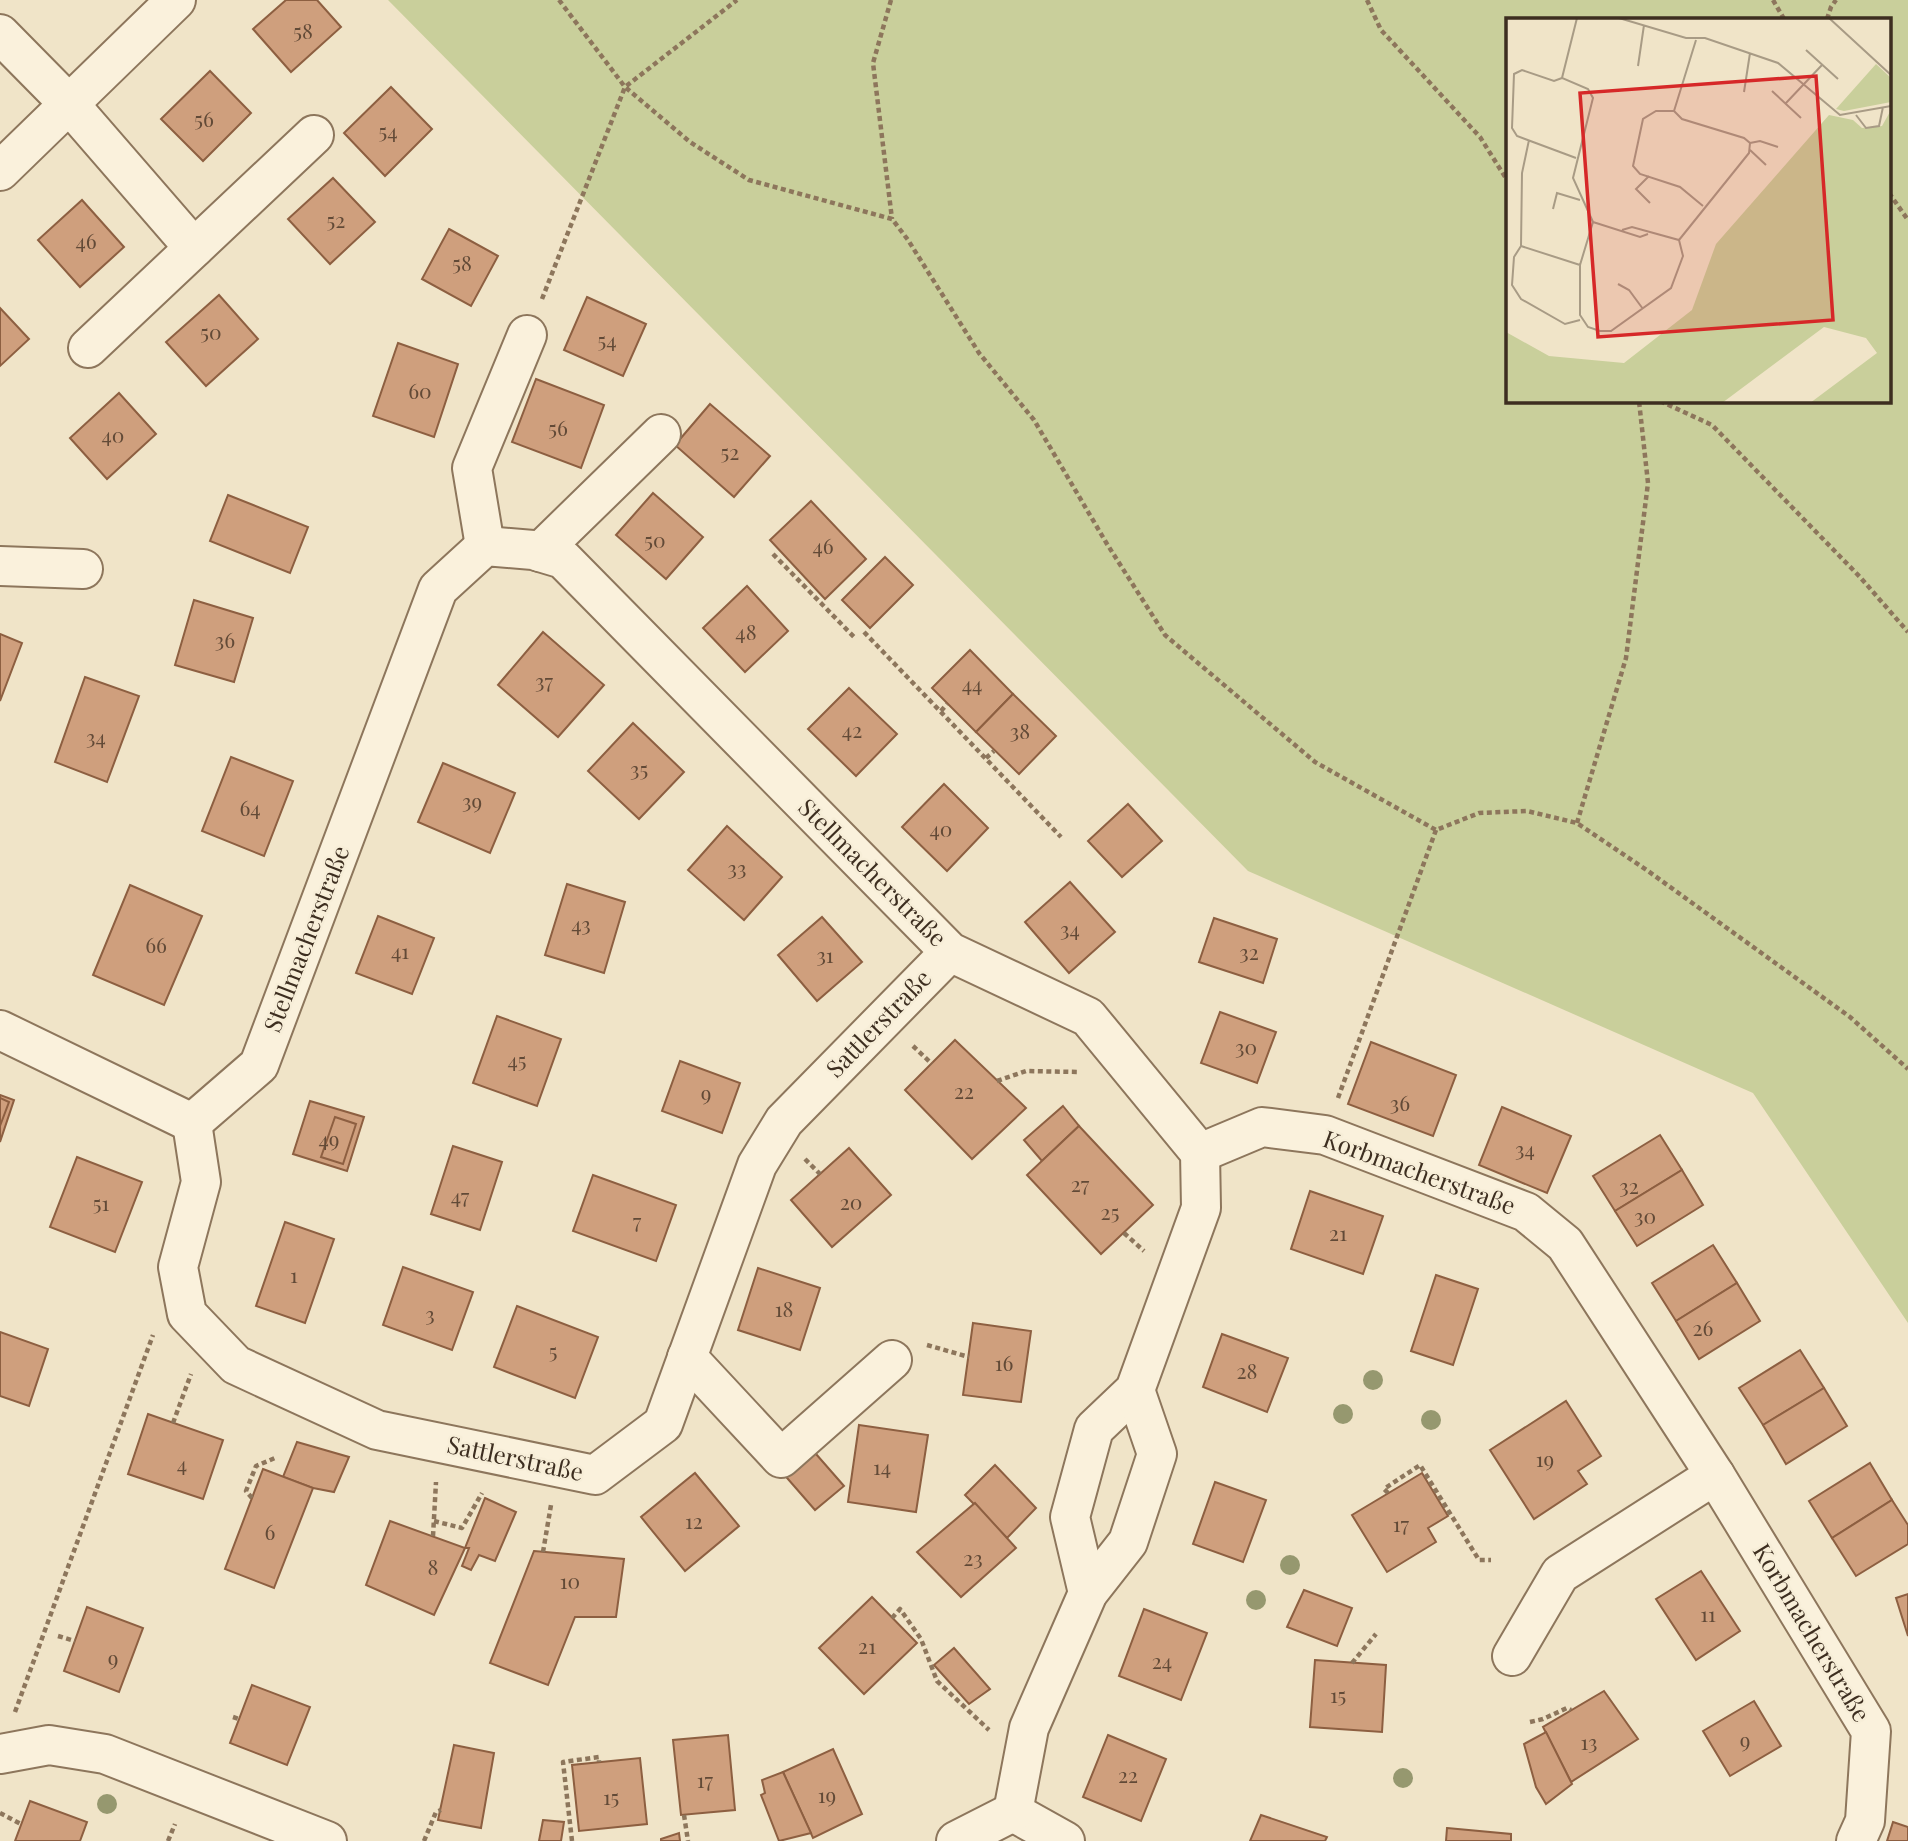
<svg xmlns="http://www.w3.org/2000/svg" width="1908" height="1841" font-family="'Playfair Display',serif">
  <rect width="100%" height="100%" fill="#f0e4c8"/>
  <path fill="#c9cf9b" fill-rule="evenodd" d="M388 0H1908V1323L1753 1093 1248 871ZM1507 19H1889V401H1507Z"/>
  <g fill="#cf9f7d" stroke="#8d5f41" stroke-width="2">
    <path d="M286 0H317L341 27 291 72 253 29Z"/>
    <path d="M210 71 251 113 203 161 161 119Z"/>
    <path d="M391 87 432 129 385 176 344 133Z"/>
    <path d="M333 178 375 222 330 264 288 219Z"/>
    <path d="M82 200 124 247 80 287 38 240Z"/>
    <path d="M449 229 498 256 471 306 422 279Z"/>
    <path d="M219 295 258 339 206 386 166 342Z"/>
    <path d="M587 297 646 324 623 376 564 350Z"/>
    <path d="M0 308 29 339 0 366Z"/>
    <path d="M398 343 458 364 434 437 373 416Z"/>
    <path d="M536 379 604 405 581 468 512 442Z"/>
    <path d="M119 393 156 434 107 479 70 438Z"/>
    <path d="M710 404 770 456 734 497 675 445Z"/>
    <path d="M653 493 703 537 666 579 616 535Z"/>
    <path d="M228 495 308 527 290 573 210 541Z"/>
    <path d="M811 501 866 559 825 599 770 540Z"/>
    <path d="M885 557 913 585 870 628 842 600Z"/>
    <path d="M747 586 788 631 745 672 703 628Z"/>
    <path d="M194 600 253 618 234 682 175 665Z"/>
    <path d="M543 632 604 685 558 737 498 685Z"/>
    <path d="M0 634 22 643 0 701Z"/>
    <path d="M970 650 1013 694 976 732 932 688Z"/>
    <path d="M85 677 139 696 107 782 55 762Z"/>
    <path d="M849 688 897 734 856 776 808 729Z"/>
    <path d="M1013 694 1056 736 1019 774 976 732Z"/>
    <path d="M633 723 684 772 639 819 588 771Z"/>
    <path d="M231 757 293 781 264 856 202 831Z"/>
    <path d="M443 763 515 793 490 853 418 822Z"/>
    <path d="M944 784 988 828 947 871 902 827Z"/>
    <path d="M1128 804 1162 841 1122 877 1088 841Z"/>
    <path d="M727 826 782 877 744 920 688 870Z"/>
    <path d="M1070 882 1115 932 1069 973 1025 922Z"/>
    <path d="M567 884 625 902 604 973 545 955Z"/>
    <path d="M130 885 202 916 164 1005 93 975Z"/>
    <path d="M378 916 434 938 412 994 356 973Z"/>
    <path d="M822 917 862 962 817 1001 778 955Z"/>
    <path d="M1214 918 1277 939 1263 983 1199 962Z"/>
    <path d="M1220 1012 1276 1032 1257 1083 1201 1063Z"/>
    <path d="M497 1016 561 1039 537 1106 473 1083Z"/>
    <path d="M955 1040 1026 1108 972 1159 905 1090Z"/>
    <path d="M1371 1042 1456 1075 1433 1136 1348 1104Z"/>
    <path d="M680 1061 740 1083 722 1133 662 1111Z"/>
    <path d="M0 1095 14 1100 0 1142Z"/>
    <path d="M0 1098 9 1102 0 1126Z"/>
    <path d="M310 1101 364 1117 347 1171 293 1154Z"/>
    <path d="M1063 1106 1079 1126 1042 1161 1024 1140Z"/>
    <path d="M1502 1107 1571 1136 1547 1193 1479 1165Z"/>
    <path d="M335 1117 356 1124 343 1164 321 1157Z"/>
    <path d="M1079 1126 1153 1205 1101 1254 1027 1175Z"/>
    <path d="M1660 1135 1682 1170 1615 1211 1593 1176Z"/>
    <path d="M453 1146 502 1162 480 1230 431 1214Z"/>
    <path d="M849 1148 891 1195 832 1247 791 1200Z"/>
    <path d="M77 1157 142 1182 115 1252 50 1227Z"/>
    <path d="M1682 1170 1703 1205 1637 1246 1615 1211Z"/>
    <path d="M593 1175 676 1205 656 1261 573 1231Z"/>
    <path d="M1310 1191 1383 1216 1363 1274 1291 1249Z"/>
    <path d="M285 1222 334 1239 305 1323 256 1306Z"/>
    <path d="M1713 1245 1737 1283 1676 1321 1652 1283Z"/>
    <path d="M403 1267 473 1292 452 1350 383 1325Z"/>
    <path d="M758 1268 820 1288 800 1350 738 1330Z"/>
    <path d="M1436 1275 1478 1289 1453 1365 1411 1351Z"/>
    <path d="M1737 1283 1760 1321 1699 1359 1676 1321Z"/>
    <path d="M517 1306 598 1337 575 1398 494 1367Z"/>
    <path d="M973 1323 1031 1331 1021 1402 963 1395Z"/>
    <path d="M0 1332 48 1349 29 1406 0 1396Z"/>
    <path d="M1222 1334 1288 1358 1267 1412 1203 1387Z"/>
    <path d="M1800 1350 1824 1388 1763 1425 1739 1388Z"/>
    <path d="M1824 1388 1847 1426 1786 1464 1763 1425Z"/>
    <path d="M1566 1401 1601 1456 1578 1471 1587 1484 1534 1519 1490 1450Z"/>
    <path d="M148 1414 223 1440 203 1499 128 1474Z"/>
    <path d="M859 1425 928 1435 916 1512 848 1502Z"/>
    <path d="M297 1442 349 1457 334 1492 313 1488 283 1477Z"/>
    <path d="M809 1446 844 1486 815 1510 781 1471Z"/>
    <path d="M1870 1463 1892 1500 1832 1538 1809 1501Z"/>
    <path d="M995 1465 1036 1508 1007 1538 965 1495Z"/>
    <path d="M263 1469 313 1488 274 1588 225 1569Z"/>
    <path d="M695 1473 739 1526 685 1571 641 1517Z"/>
    <path d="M1422 1473 1448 1516 1428 1528 1436 1542 1387 1572 1352 1515Z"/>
    <path d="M1215 1482 1266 1500 1243 1562 1193 1544Z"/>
    <path d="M485 1498 516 1512 495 1561 479 1555 471 1570 462 1566 469 1548H465Z"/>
    <path d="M1892 1500 1908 1525V1544L1856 1576 1832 1538Z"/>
    <path d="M975 1503 1016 1548 961 1597 917 1552Z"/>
    <path d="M390 1521 465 1548 434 1615 366 1585Z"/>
    <path d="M534 1551 624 1559 616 1617H575L548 1685 490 1663Z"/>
    <path d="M1701 1571 1740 1631 1696 1660 1656 1599Z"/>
    <path d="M1304 1590 1352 1608 1337 1646 1287 1627Z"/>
    <path d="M1908 1594V1636L1896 1598Z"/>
    <path d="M872 1597 917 1643 864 1694 819 1648Z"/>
    <path d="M87 1607 143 1628 119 1692 64 1671Z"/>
    <path d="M1144 1609 1207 1633 1181 1700 1119 1676Z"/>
    <path d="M954 1648 990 1689 969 1704 934 1665Z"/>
    <path d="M1315 1660 1386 1665 1382 1732 1310 1727Z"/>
    <path d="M252 1685 310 1707 287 1765 230 1743Z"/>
    <path d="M1604 1691 1638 1739 1571 1782 1543 1727Z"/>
    <path d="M1754 1701 1781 1746 1730 1776 1703 1731Z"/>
    <path d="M1546 1732 1572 1784 1546 1804 1536 1787 1524 1744Z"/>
    <path d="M728 1735 735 1810 681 1815 673 1740Z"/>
    <path d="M1108 1735 1166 1759 1141 1821 1083 1797Z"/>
    <path d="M454 1745 494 1753 481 1828 438 1820Z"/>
    <path d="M833 1749 862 1814 813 1838 783 1772Z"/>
    <path d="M640 1758 647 1824 579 1831 572 1765Z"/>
    <path d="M783 1772 811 1833 779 1841 761 1795 765 1793 762 1780Z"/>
    <path d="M30 1801 87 1822 80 1841H15Z"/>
    <path d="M1261 1815 1327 1837 1325 1841H1250Z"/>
    <path d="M543 1820 564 1822 561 1841H539Z"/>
    <path d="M1893 1822 1908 1827V1841H1887Z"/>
    <path d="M1447 1828 1511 1834V1841H1446Z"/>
    <path d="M679 1833 680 1841H661V1839Z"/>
  </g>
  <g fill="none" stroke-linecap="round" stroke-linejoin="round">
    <g stroke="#8d765c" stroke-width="42">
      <g id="minor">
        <path d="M0 34 70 105 194 248"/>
        <path d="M0 171 176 0"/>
        <path d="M88 348 314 135"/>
        <path d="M485 546 472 468 527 335"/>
        <path d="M540 552 661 434"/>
        <path d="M0 566 83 569"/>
        <path d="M0 1030 192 1123"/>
        <path d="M192 1123 259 1065 438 589 485 546 533 550 563 559 950 952 1088 1017 1200 1153 1201 1208 1135 1390 1094 1429 1070 1517 1088 1593"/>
        <path d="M192 1123 201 1182 178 1267 187 1314 236 1365 377 1430 595 1475 663 1424 757 1165 784 1121 950 952"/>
        <path d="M1200 1153 1262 1127 1325 1135 1526 1212 1565 1244 1715 1475 1871 1731 1865 1821 1856 1841"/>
        <path d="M687 1357 781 1458 892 1360"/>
        <path d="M1512 1656 1560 1574 1715 1475"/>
        <path d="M0 1754 49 1745 105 1754 327 1841"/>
        <path d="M1013 1812 1029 1728 1088 1593 1128 1542 1157 1454 1135 1390"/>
        <path d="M1013 1812 1065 1841"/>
        <path d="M956 1841 1013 1812"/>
      </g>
    </g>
    <g stroke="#8d765c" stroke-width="4.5" stroke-dasharray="5 3.5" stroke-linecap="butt">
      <path d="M559 0 625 87 690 142 749 180 892 219 908 240 979 353 1034 420 1107 544 1165 635 1315 762 1436 830 1479 813 1527 811 1577 823 1648 871 1850 1017 1908 1069"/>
      <path d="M891 0 873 63 892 219"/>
      <path d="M1367 0 1381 30 1480 137 1507 180"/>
      <path d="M1773 0 1784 19"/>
      <path d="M1827 19 1831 7 1836 0"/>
      <path d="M1889 193 1908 220"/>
      <path d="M542 299 625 87 737 0"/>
      <path d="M1660 401 1712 425 1860 577 1908 632"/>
      <path d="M773 554 856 639"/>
      <path d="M864 632 1061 837"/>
      <path d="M941 711 947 704"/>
      <path d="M986 758 994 751"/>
      <path d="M1577 823 1626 658 1648 483 1639 401"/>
      <path d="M913 1046 932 1064"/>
      <path d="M997 1081 1026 1071 1079 1072"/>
      <path d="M1338 1098 1436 830"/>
      <path d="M805 1159 820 1174"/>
      <path d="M1124 1233 1144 1251"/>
      <path d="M927 1345 969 1357"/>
      <path d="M173 1423 191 1374"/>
      <path d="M1388 1493 1384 1489 1420 1465 1479 1560H1491"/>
      <path d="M252 1498 246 1491 256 1466 275 1458"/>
      <path d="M434 1521 462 1528 482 1493"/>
      <path d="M433 1536 436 1482"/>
      <path d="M543 1552 551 1505"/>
      <path d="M892 1618 900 1609 921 1639 937 1681 989 1730"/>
      <path d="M58 1636 75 1641"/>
      <path d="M1352 1663 1376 1634"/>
      <path d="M15 1712 153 1335"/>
      <path d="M233 1717 239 1719"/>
      <path d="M1530 1722 1543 1719 1567 1708 1571 1710"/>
      <path d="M0 1813 21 1824"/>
      <path d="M684 1815 688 1841"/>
      <path d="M168 1841 175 1824"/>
      <path d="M424 1841 436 1812 441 1810"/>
      <path d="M572 1841 563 1762 599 1757V1762"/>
    </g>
    <use href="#minor" stroke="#faf1dc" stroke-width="38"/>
  </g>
  <g fill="#96986f">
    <circle cx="1373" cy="1380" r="10"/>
    <circle cx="1343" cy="1414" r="10"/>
    <circle cx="1431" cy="1420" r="10"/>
    <circle cx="1290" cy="1565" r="10"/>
    <circle cx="1256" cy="1600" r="10"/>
    <circle cx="1403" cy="1778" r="10"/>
    <circle cx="107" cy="1804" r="10"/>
  </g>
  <g text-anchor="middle" stroke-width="5" stroke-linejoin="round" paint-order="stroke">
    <g font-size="21" fill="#624a37">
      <text x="303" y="39">58</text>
      <text x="204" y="127">56</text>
      <text x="388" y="139">54</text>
      <text x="336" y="228">52</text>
      <text x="86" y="249">46</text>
      <text x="462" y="271">58</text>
      <text x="211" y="340">50</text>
      <text x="607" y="348">54</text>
      <text x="420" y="399">60</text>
      <text x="558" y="436">56</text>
      <text x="113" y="443">40</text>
      <text x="730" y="460">52</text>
      <text x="655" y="548">50</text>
      <text x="823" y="554">46</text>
      <text x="746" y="640">48</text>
      <text x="225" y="648">36</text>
      <text x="544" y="689">37</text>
      <text x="972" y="692">44</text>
      <text x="852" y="738">42</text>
      <text x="1020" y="739">38</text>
      <text x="96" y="745">34</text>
      <text x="639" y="777">35</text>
      <text x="472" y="809">39</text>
      <text x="250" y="816">64</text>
      <text x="941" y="837">40</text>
      <text x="737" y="876">33</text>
      <text x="581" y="932">43</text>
      <text x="1070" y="937">34</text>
      <text x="156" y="953">66</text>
      <text x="400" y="959">41</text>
      <text x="1249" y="960">32</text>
      <text x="825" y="963">31</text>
      <text x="1246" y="1055">30</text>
      <text x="517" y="1068">45</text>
      <text x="964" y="1099">22</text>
      <text x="706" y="1101">9</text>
      <text x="1400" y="1111">36</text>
      <text x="329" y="1147">49</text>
      <text x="1525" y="1157">34</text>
      <text x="1080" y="1192">27</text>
      <text x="1629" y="1194">32</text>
      <text x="460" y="1204">47</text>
      <text x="851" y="1210">20</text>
      <text x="101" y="1211">51</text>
      <text x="1110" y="1220">25</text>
      <text x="1645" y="1224">30</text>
      <text x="637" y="1229">7</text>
      <text x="1338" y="1241">21</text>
      <text x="294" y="1283">1</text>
      <text x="784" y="1317">18</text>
      <text x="430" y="1322">3</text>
      <text x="1703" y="1336">26</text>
      <text x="553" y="1359">5</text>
      <text x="1004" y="1371">16</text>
      <text x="1247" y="1379">28</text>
      <text x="1545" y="1467">19</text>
      <text x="182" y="1472">4</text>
      <text x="882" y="1475">14</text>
      <text x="694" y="1529">12</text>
      <text x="1401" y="1532">17</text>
      <text x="270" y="1540">6</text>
      <text x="973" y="1566">23</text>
      <text x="433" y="1575">8</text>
      <text x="570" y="1589">10</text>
      <text x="1708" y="1622">11</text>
      <text x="867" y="1654">21</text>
      <text x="113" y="1666">9</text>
      <text x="1162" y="1669">24</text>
      <text x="1338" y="1703">15</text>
      <text x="1745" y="1748">9</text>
      <text x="1589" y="1750">13</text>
      <text x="1128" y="1783">22</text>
      <text x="705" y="1788">17</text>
      <text x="827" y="1803">19</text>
      <text x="611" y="1805">15</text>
    </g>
    <g font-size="24" fill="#3d2e20" stroke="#f7eed8">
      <text transform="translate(872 873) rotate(45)" y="8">Stellmacherstraße</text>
      <text transform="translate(307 939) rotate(-69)" y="8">Stellmacherstraße</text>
      <text transform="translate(879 1024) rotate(-46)" y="8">Sattlerstraße</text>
      <text transform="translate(1419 1173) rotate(20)" y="8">Korbmacherstraße</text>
      <text transform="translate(515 1459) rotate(12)" y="8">Sattlerstraße</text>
      <text transform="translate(1811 1633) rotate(59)" y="8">Korbmacherstraße</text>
    </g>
  </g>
  <g transform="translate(1506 18)">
    <rect width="385" height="385" fill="#f0e4c8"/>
    <path d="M370 46 385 60V84L338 93 330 91ZM385 92V385H304L371 335 360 320 318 309 216 385H0V314L43 338 118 345 186 292 210 226 323 97 347 102 356 110 376 108Z" fill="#c9cf9b"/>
    <path fill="none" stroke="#a89b85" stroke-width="2" d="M71 0 56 60 82 71 87 80 67 160 87 204M113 0 180 20H199L272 45 334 97 385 88M323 0 385 57M300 32 332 61M132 48 138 7M56 60 48 63 16 52 8 56 6 110 11 118 70 140M266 73 295 100M238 74 244 35M280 85 316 47M168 93H150L137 101 127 148 134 156 174 169 197 188M168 93 190 22M350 97 360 110 373 108 377 89M23 122 16 155 15 228 8 239 6 267 15 281 59 306 74 302M244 125 254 123 272 129M244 132 260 147M143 158 130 171 144 185M47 191 51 175 74 182M87 204 74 247V297L82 309 94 313H105L165 270 177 238 173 222M87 204 134 219 142 216M116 212 126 209 173 222 243 135 244 125 238 120 176 101 168 93M15 228 74 247M112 266 123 272 137 291"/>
    <path fill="#d62828" fill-opacity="0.15" stroke="#d62828" stroke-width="3.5" d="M310 58 327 302 92 319 74 75Z"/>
    <rect width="385" height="385" fill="none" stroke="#3d2e20" stroke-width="3.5"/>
  </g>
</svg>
